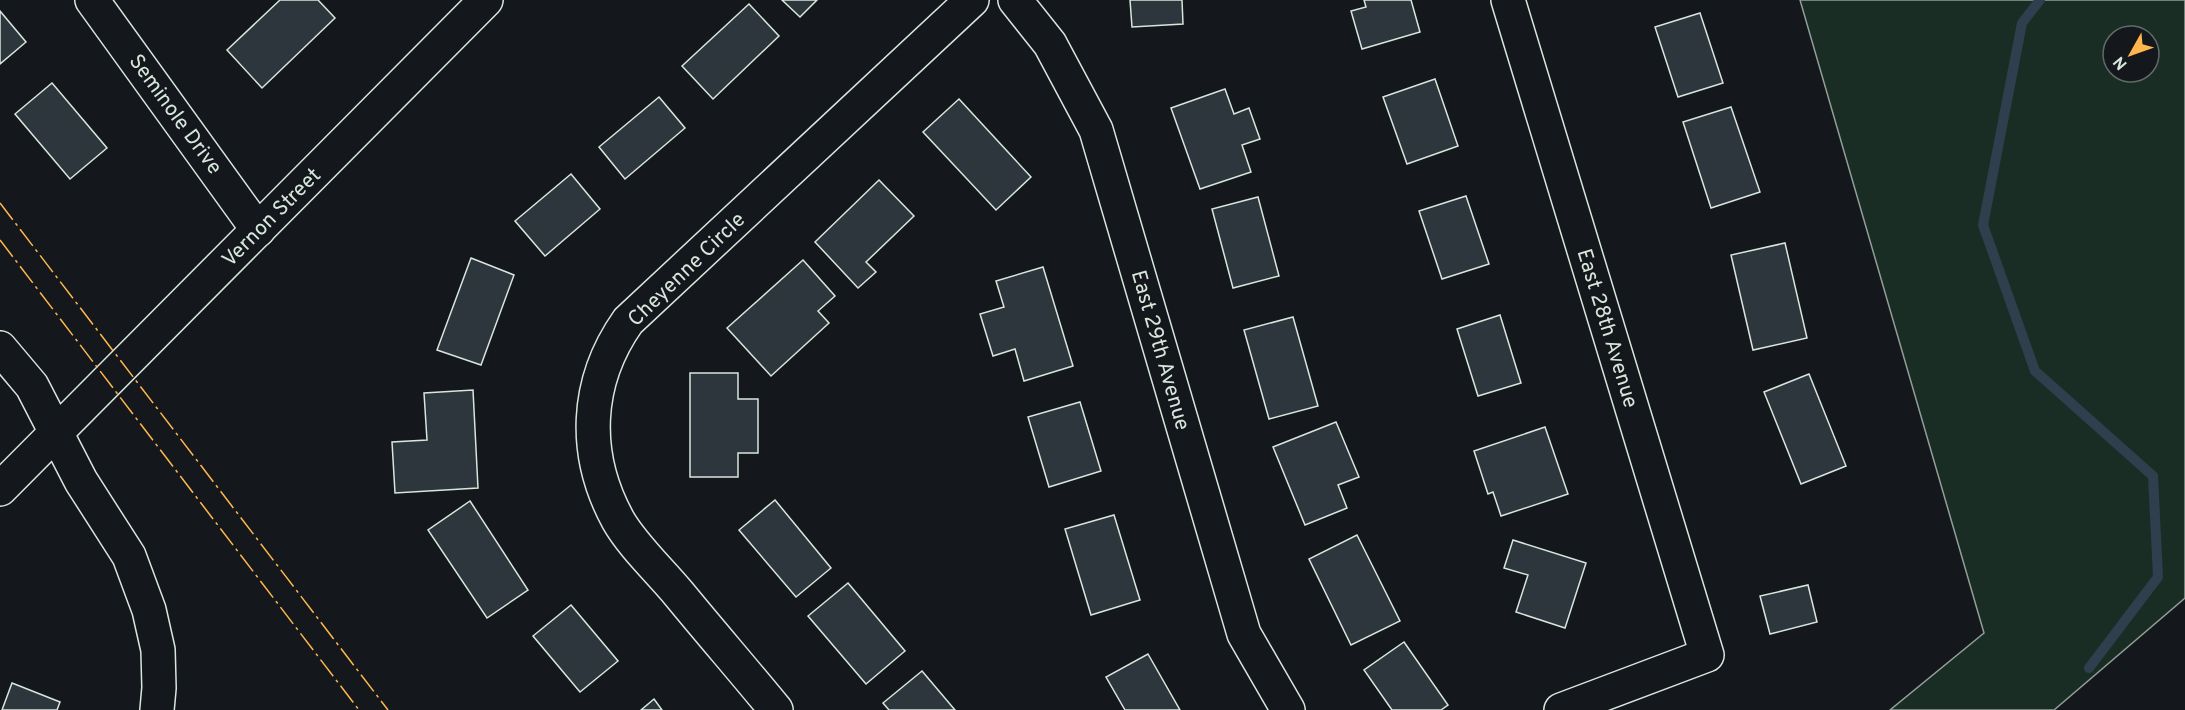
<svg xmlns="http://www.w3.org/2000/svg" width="2185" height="710" font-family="Overpass,sans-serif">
  <rect width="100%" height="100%" fill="#14181c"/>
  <path fill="#1a2d24" stroke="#939e99" stroke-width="1.5" fill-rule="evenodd" d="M1800 0H2185V598L2054 710H1890L1984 633ZM2113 36H2149V72H2113Z"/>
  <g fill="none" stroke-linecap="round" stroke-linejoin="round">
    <path stroke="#2f3f4d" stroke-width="10" d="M2040 0 2022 23 1983 225 2035 371 2153 476 2158 577 2089 668"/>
  </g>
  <g fill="#2c363c" stroke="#d8e6dc" stroke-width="1.5">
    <path d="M280 0H318L335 18 262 88 227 50Z"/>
    <path d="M782 0H817L800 17Z"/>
    <path d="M1130 0H1182L1183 24 1132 27Z"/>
    <path d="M1364 0H1411L1420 32 1362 49 1351 11 1366 7Z"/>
    <path d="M749 4 779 36 713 99 682 66Z"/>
    <path d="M0 11 26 42 0 64Z"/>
    <path d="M1700 13 1723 83 1678 97 1655 27Z"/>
    <path d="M1435 79 1458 146 1407 164 1383 97Z"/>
    <path d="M52 83 107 148 70 179 15 114Z"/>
    <path d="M1225 89 1234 114 1249 108 1260 139 1242 145 1251 172 1200 189 1171 108Z"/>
    <path d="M659 97 685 128 625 179 599 147Z"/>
    <path d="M959 99 1031 177 996 210 923 132Z"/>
    <path d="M1731 107 1760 192 1711 208 1683 122Z"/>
    <path d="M571 174 600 209 545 256 515 221Z"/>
    <path d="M879 180 914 216 866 262 876 272 858 288 815 242Z"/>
    <path d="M1466 196 1489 264 1442 279 1419 211Z"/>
    <path d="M1258 197 1279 276 1233 288 1212 209Z"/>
    <path d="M1785 243 1807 338 1753 350 1731 255Z"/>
    <path d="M471 258 514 275 481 365 437 350Z"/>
    <path d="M803 260 835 296 818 311 829 323 771 376 727 328Z"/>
    <path d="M1043 267 1073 366 1024 381 1015 349 993 356 980 314 1004 307 996 281Z"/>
    <path d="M1500 315 1521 383 1478 396 1457 329Z"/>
    <path d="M1293 317 1318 406 1269 419 1244 330Z"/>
    <path d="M690 373H738V399H758V453H738V477H690Z"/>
    <path d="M1809 374 1846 466 1801 484 1764 392Z"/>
    <path d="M473 390 478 488 395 493 392 442 427 440 424 393Z"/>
    <path d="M1080 402 1101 471 1049 487 1028 417Z"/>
    <path d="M1336 422 1359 477 1338 485 1347 508 1305 525 1273 447Z"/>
    <path d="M1545 427 1568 494 1501 516 1493 492 1488 494 1474 451Z"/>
    <path d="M775 500 831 568 796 597 739 530Z"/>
    <path d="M470 501 528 590 487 618 428 530Z"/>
    <path d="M1114 515 1140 600 1091 615 1065 529Z"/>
    <path d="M1357 535 1400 621 1351 645 1309 559Z"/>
    <path d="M1513 540 1586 563 1565 628 1516 612 1528 575 1504 568Z"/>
    <path d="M848 583 905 651 866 684 808 616Z"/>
    <path d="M1808 585 1817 622 1770 634 1760 596Z"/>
    <path d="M571 605 618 661 580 692 533 636Z"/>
    <path d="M1404 642 1448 705 1441 710H1392L1364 670Z"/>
    <path d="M1148 654 1180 710H1125L1106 677Z"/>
    <path d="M922 671 955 710H889L883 703Z"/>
    <path d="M12 683 60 702 57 710H2Z"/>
    <path d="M654 699 662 710H641Z"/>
  </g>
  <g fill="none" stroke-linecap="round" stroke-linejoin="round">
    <g stroke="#d8e6dc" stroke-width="36">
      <g id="minor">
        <path d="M92 0 258 230"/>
        <path d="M1015 0 1050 44 1096 130 1244 634 1288 710"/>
        <path d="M1508 0 1707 655 1561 710"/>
        <path d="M0 348 32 386 81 481 129 556 149 610 158 650 159 688 157 710"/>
        <path d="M776 710C744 671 711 633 679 594 660 571 632 545 618 520 582 454 585 382 628 321L972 0"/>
      </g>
    </g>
    <g stroke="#d8e6dc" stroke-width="36">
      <path id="major" d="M0 489 486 0"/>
    </g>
    <use href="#minor" stroke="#14181c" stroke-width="33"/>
    <use href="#major" stroke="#14181c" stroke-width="33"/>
    <g stroke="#ffb74d" stroke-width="1.5" stroke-dasharray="21 4.5 3 4.5" stroke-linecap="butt">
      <path d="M0 203 388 710"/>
      <path d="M0 240 359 710"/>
    </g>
  </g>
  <g text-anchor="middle" stroke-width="4.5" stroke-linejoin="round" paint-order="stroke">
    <g font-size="21" fill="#d8e6dc" stroke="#14181c">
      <text transform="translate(176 114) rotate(54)" y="7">Seminole Drive</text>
      <text transform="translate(271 217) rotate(-45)" y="7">Vernon Street</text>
      <text transform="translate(686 269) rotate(-44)" y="7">Cheyenne Circle</text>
      <text transform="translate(1608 328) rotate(73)" y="7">East 28th Avenue</text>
      <text transform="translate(1161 350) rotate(74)" y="7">East 29th Avenue</text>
    </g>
  </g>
  <g transform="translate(2131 54) rotate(230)"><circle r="28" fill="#14181c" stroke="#626a69" stroke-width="1.5"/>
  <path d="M0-4.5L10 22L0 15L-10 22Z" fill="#ffb74d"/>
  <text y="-9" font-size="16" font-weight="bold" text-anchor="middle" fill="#d8e6dc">N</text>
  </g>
</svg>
